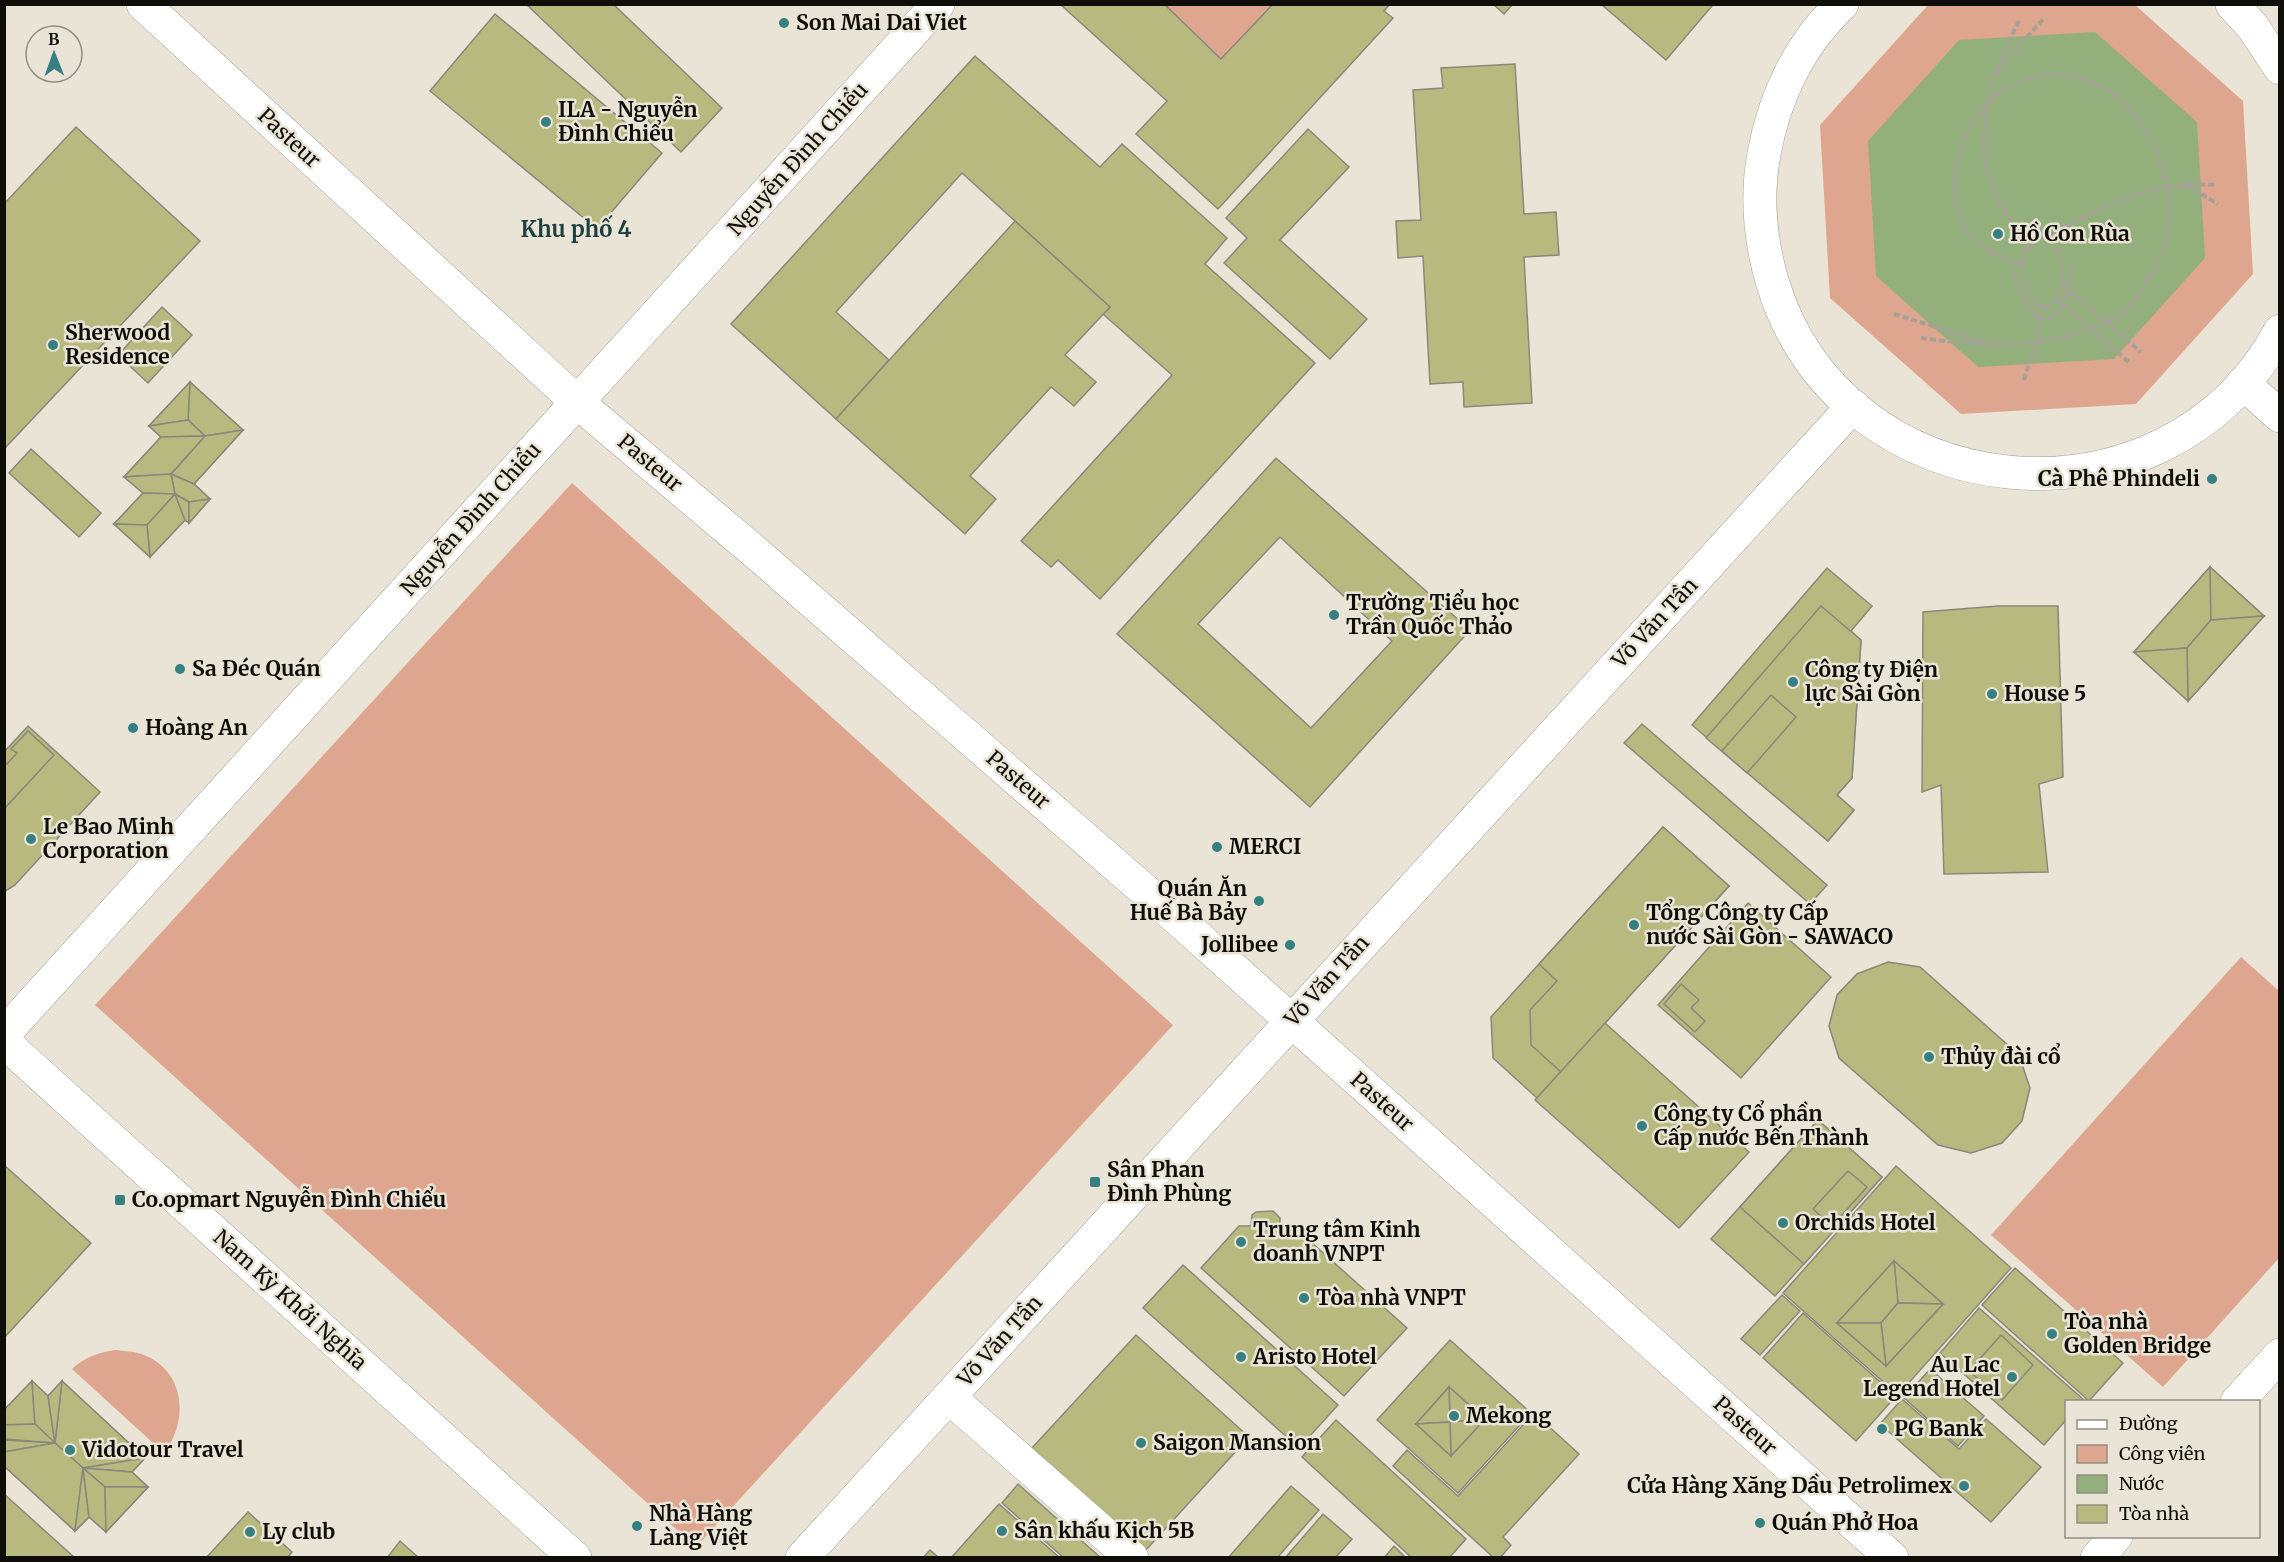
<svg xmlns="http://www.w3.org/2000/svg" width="2284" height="1562" font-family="Merriweather,serif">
  <rect width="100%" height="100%" fill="#eae4d6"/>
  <g fill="#dea68f">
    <path d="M1164 5H1273L1221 59Z"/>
    <path d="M1928 5H2135L2243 101 2253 274 2136 404 1961 414 1830 298 1820 125Z"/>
    <path d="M572 483 1173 1025 696 1547 95 1005Z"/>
    <path d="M2241 957 2279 991V1258L2163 1387 1991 1235Z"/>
    <path d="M115 1350C121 1351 128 1351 134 1352 183 1363 192 1417 164 1453L72 1369C85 1357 97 1353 115 1350Z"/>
  </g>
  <path fill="#93b07c" d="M2095 32 2197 122 2205 258 2114 359 1978 367 1876 276 1868 141 1959 40Z"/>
  <g fill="#b7b97e" stroke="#88897c" stroke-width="1.5" fill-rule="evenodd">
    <path d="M526 4H613L722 108 681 152Z"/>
    <path d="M1060 4H1164L1221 59 1273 4H1390L1384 11 1393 18 1218 209 1136 134 1167 101Z"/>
    <path d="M1493 4H1513L1504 14Z"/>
    <path d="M1601 4H1711L1712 6 1666 60Z"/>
    <path d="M495 14 662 153 597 229 430 91Z"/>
    <path d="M975 56 1100 167 1122 144 1227 238 1205 264 1315 363 1100 599 1058 560 1051 567 1021 541 1172 375 1103 314 1110 307 962 173 836 312 889 360 836 419 731 324Z"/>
    <path d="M1515 64 1524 214 1556 212 1559 255 1524 257 1532 403 1464 407 1463 382 1430 384 1423 256 1398 258 1396 221 1421 220 1413 90 1443 88 1441 68Z"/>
    <path d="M76 127 200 241 4 449V204Z"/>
    <path d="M1308 129 1349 167 1280 240 1367 319 1330 359 1224 263 1247 238 1226 218Z"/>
    <path d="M1015 221 1110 307 1065 355 1096 382 1074 406 1051 387 970 476 996 499 965 534 836 419Z"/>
    <path d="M162 307 192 335 148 383 118 355Z"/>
    <path d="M190 382 243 430 194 484 210 499 189 523 185 520 150 557 114 524 143 493 124 477 161 437 149 426Z"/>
    <path d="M190 382 243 430 205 436 188 420Z"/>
    <path d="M190 382 188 420 149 426Z"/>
    <path d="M188 420 205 436 161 437 149 426Z"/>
    <path d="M243 430 194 484 171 474 205 436Z"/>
    <path d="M205 436 171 474 124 477 161 437Z"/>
    <path d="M31 449 101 513 79 537 9 473Z"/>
    <path d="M1276 458 1470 630 1310 807 1117 634ZM1280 537 1392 641 1311 728 1198 624Z"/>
    <path d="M171 474 194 484 210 499 189 502 175 494Z"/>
    <path d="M171 474 175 494 143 493 124 477Z"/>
    <path d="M143 493 175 494 147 525 114 524Z"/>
    <path d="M175 494 185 520 150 557 147 525Z"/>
    <path d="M175 494 189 502V523L185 520Z"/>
    <path d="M210 499 189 523V502Z"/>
    <path d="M114 524 147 525 150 557Z"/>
    <path d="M2210 567 2264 616 2188 701 2134 652Z"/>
    <path d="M2210 567 2211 620 2187 648 2134 652Z"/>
    <path d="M2210 567 2264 616 2211 620Z"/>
    <path d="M1827 568 1872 606 1851 631 1861 640 1852 778 1837 795 1854 810 1828 841 1692 725Z"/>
    <path d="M1821 606 1861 640 1852 778 1837 795 1854 810 1828 841 1706 738Z"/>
    <path d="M1998 606H2058L2063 777 2039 784 2048 872 1944 874 1941 785 1922 792 1923 612Z"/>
    <path d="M2264 616 2188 701 2187 648 2211 620Z"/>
    <path d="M2187 648 2188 701 2134 652Z"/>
    <path d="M1771 695 1796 717 1747 773 1722 751Z"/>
    <path d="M1642 724 1827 885 1810 904 1624 743Z"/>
    <path d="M28 726 100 792 15 885 4 892V752Z"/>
    <path d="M28 731 54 755 4 809V767L17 753 11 749Z"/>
    <path d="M1663 827 1729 886 1537 1098 1493 1058 1491 1017Z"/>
    <path d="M1663 827 1729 886 1561 1072 1531 1045 1530 1010 1557 981 1539 964Z"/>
    <path d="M1748 903 1831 977 1741 1078 1658 1005Z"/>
    <path d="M1888 962 1920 967 2019 1055 2030 1088 2022 1121 2002 1143 1971 1153 1938 1145 1839 1058 1829 1026 1837 995 1857 974Z"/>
    <path d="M1681 984 1699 1000 1691 1008 1705 1021 1695 1032 1664 1004Z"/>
    <path d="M1605 1023 1749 1152 1679 1228 1535 1100Z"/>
    <path d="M1818 1120 1882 1177 1775 1296 1711 1239Z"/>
    <path d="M1818 1120 1882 1177 1804 1264 1740 1207Z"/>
    <path d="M4 1165 91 1243 4 1338Z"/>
    <path d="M1896 1166 2011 1268 1898 1395 1783 1293Z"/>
    <path d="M1848 1171 1867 1187 1832 1226 1813 1209Z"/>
    <path d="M1273 1211 1280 1218V1226L1292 1225 1407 1328 1344 1396 1201 1268 1239 1226H1251L1252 1215 1256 1212Z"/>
    <path d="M1894 1261 1943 1304 1886 1366 1837 1323Z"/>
    <path d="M1894 1261 1943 1304 1898 1303Z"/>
    <path d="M1894 1261 1898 1303 1881 1323H1837Z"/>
    <path d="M1183 1265 1338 1405 1299 1448 1143 1308Z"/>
    <path d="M2015 1268 2123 1363 2089 1401 1982 1305Z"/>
    <path d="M1782 1295 1800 1311 1760 1355 1741 1339Z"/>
    <path d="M1898 1303 1943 1304 1886 1366 1881 1323Z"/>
    <path d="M1979 1308 2084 1400 2066 1402V1420L2044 1445 1940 1353Z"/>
    <path d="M1803 1313 1896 1396 1856 1441 1763 1358Z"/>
    <path d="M1837 1323H1881L1886 1366Z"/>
    <path d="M1136 1335 1249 1437 1145 1551 1032 1448Z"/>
    <path d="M2001 1335 2033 1365 2002 1400 1969 1371Z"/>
    <path d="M1450 1340 1531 1413 1458 1493 1377 1420Z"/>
    <path d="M1930 1369 1984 1416 1958 1446 1904 1398Z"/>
    <path d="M32 1381 48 1396 62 1381 145 1458 132 1472 148 1487 106 1532 89 1517 75 1531 4 1466V1410Z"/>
    <path d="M32 1381 35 1424 4 1425V1410Z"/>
    <path d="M32 1381 48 1396 55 1443 35 1424Z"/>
    <path d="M62 1381 145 1458 83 1468 55 1443Z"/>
    <path d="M62 1381 55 1443 48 1396Z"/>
    <path d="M1449 1387 1485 1419 1451 1456 1416 1424Z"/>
    <path d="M1449 1387 1485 1419 1450 1422Z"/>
    <path d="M1449 1387 1450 1422 1416 1424Z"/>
    <path d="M1902 1399 1959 1449 1986 1419 2041 1467 1991 1522 1880 1424Z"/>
    <path d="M1534 1413 1579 1454 1503 1537 1511 1545 1500 1558H1494L1393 1466 1407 1450 1458 1496Z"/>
    <path d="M1485 1419 1451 1456 1450 1422Z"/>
    <path d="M1336 1420 1466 1539 1449 1558H1412L1302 1457Z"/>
    <path d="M1450 1422 1451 1456 1416 1424Z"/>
    <path d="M35 1424 55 1443 4 1439V1425Z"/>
    <path d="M5 1440 55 1443 4 1452Z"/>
    <path d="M55 1443 83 1468 75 1531 4 1466V1452Z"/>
    <path d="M145 1458 132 1472 83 1468Z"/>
    <path d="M83 1468 89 1517 75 1531Z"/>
    <path d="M83 1468 132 1472 148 1487H105Z"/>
    <path d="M83 1468 105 1487 106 1532 89 1517Z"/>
    <path d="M1018 1484 1101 1558H1064L1002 1503Z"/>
    <path d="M1291 1486 1319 1510 1277 1558H1228Z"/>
    <path d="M105 1487H148L106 1532Z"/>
    <path d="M4 1494 75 1558H4Z"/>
    <path d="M999 1504 1060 1558H951Z"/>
    <path d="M248 1512 292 1552 287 1558H206Z"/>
    <path d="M1323 1514 1352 1539 1335 1558H1285Z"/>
    <path d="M400 1541 419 1558H387Z"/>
    <path d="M1394 1546 1406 1558H1384Z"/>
    <path d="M930 1550 939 1558H923Z"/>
  </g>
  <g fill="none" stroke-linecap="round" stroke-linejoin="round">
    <g stroke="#a7a295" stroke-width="34">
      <g id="minor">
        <path d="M2243 383 2280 416"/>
        <path d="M949 1397 1132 1558"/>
      </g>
    </g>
    <g stroke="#a7a295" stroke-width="34">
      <g id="major">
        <path d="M143 4 577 402 762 558 1181 922 1892 1558"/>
        <path d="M1842 4C1799 44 1774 98 1764 154 1756 196 1760 239 1772 281 1841 512 2166 543 2280 331"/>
        <path d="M2232 4 2253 27 2280 68"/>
        <path d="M4 1034 938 4"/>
        <path d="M4 1042 575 1558"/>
        <path d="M2237 1402 2280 1355"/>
        <path d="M802 1558 1853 406"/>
        <path d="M2097 1558 2116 1536"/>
      </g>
    </g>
    <g stroke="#a5a196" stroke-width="4" stroke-dasharray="6 3" stroke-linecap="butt">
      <path d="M2019 21C1987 81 1964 161 2011 221 2017 228 2024 234 2030 241"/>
      <path d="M1997 71 2043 19"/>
      <path d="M2186 185 2218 204"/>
      <path d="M2041 235C2067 245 2069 293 2046 308 2017 304 2014 245 2041 235Z"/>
      <path d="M2048 237C2098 206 2157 180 2217 185"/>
      <path d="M2013 272C2016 282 2018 294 2024 303 2029 312 2035 319 2046 319 2068 318 2070 280 2072 263"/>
      <path d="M2056 299 2131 364"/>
      <path d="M1894 314 1984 342"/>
      <path d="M1921 338C1985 347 2058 350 2115 317 2129 309 2137 297 2145 284 2177 236 2176 189 2150 139 2137 115 2122 97 2098 85 2028 52 1958 105 1955 178 1955 193 1954 209 1962 223 1974 247 1998 258 2023 265"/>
      <path d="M2024 380 2036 342 2042 308"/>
    </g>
    <use href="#minor" stroke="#fff" stroke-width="33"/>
    <use href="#major" stroke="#fff" stroke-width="33"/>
    <path stroke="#a5a196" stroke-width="4" stroke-dasharray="6 3" stroke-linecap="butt" d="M2064 286 2141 352"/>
  </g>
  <g fill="#378082" stroke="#eae4d6" stroke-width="2">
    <circle cx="784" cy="23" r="6"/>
    <circle cx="546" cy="122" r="6"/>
    <circle cx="1998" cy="234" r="6"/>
    <circle cx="53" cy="345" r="6"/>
    <circle cx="2212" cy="479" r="6"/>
    <circle cx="1334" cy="615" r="6"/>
    <circle cx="180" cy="669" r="6"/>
    <circle cx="1793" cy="682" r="6"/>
    <circle cx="1992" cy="694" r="6"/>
    <circle cx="133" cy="728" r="6"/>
    <circle cx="31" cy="839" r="6"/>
    <circle cx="1217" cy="847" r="6"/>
    <circle cx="1259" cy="901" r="6"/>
    <circle cx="1634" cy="925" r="6"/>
    <circle cx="1290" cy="945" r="6"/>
    <circle cx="1929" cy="1057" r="6"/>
    <circle cx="1642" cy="1126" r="6"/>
    <rect x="1089" y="1176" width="12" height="12" rx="3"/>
    <rect x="114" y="1194" width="12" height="12" rx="3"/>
    <circle cx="1783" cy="1223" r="6"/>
    <circle cx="1241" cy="1242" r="6"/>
    <circle cx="1304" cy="1298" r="6"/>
    <circle cx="2052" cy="1334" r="6"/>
    <circle cx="1241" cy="1357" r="6"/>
    <circle cx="2012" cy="1377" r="6"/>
    <circle cx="1454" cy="1416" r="6"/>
    <circle cx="1882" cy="1429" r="6"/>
    <circle cx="1141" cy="1443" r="6"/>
    <circle cx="70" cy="1450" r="6"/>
    <circle cx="1964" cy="1486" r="6"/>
    <circle cx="1760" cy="1523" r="6"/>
    <circle cx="637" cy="1526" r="6"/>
    <circle cx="1002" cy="1531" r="6"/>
    <circle cx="250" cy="1532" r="6"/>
  </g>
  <g text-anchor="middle" stroke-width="5" stroke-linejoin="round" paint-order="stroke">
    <g font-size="21" font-weight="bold" fill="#0f0e09" stroke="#eae4d6" text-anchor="start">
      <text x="796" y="30">Son Mai Dai Viet</text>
      <text x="558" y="117">ILA - Nguyễn<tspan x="558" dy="24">Đình Chiểu</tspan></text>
      <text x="2010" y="241">Hồ Con Rùa</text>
      <text x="65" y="340">Sherwood<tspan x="65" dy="24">Residence</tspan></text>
      <text x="2200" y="486" text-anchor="end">Cà Phê Phindeli</text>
      <text x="1346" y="610">Trường Tiểu học<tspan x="1346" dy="24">Trần Quốc Thảo</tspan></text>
      <text x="192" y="676">Sa Đéc Quán</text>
      <text x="1805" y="677">Công ty Điện<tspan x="1805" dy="24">lực Sài Gòn</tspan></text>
      <text x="2004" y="701">House 5</text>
      <text x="145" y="735">Hoàng An</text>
      <text x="43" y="834">Le Bao Minh<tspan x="43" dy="24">Corporation</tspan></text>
      <text x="1229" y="854">MERCI</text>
      <text x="1247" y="896" text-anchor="end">Quán Ăn<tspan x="1247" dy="24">Huế Bà Bảy</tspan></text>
      <text x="1646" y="920">Tổng Công ty Cấp<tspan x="1646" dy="24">nước Sài Gòn - SAWACO</tspan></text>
      <text x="1278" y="952" text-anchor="end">Jollibee</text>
      <text x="1941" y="1064">Thủy đài cổ</text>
      <text x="1654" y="1121">Công ty Cổ phần<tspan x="1654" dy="24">Cấp nước Bến Thành</tspan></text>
      <text x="1107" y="1177">Sân Phan<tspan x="1107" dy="24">Đình Phùng</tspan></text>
      <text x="132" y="1207">Co.opmart Nguyễn Đình Chiểu</text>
      <text x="1795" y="1230">Orchids Hotel</text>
      <text x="1253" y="1237">Trung tâm Kinh<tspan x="1253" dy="24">doanh VNPT</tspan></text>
      <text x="1316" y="1305">Tòa nhà VNPT</text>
      <text x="2064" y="1329">Tòa nhà<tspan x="2064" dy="24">Golden Bridge</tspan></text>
      <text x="1253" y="1364">Aristo Hotel</text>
      <text x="2000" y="1372" text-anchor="end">Au Lac<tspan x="2000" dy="24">Legend Hotel</tspan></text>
      <text x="1466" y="1423">Mekong</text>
      <text x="1894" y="1436">PG Bank</text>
      <text x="1153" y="1450">Saigon Mansion</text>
      <text x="82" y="1457">Vidotour Travel</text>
      <text x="1952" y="1493" text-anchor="end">Cửa Hàng Xăng Dầu Petrolimex</text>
      <text x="649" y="1521">Nhà Hàng<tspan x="649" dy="24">Làng Việt</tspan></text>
      <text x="1772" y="1530">Quán Phở Hoa</text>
      <text x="1014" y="1538">Sân khấu Kịch 5B</text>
      <text x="262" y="1539">Ly club</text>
    </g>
    <g font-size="21" fill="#0f0e09" stroke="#eae4d6">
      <text transform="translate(289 138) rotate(43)" y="7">Pasteur</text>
      <text transform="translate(798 159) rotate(-48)" y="7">Nguyễn Đình Chiểu</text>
      <text transform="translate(650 463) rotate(40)" y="7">Pasteur</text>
      <text transform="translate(471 519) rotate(-48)" y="7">Nguyễn Đình Chiểu</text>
      <text transform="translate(1655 623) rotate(-47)" y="7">Võ Văn Tần</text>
      <text transform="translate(1018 780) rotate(41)" y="7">Pasteur</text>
      <text transform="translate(1327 981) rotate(-48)" y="7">Võ Văn Tần</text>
      <text transform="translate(1382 1102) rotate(42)" y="7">Pasteur</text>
      <text transform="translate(290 1300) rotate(42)" y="7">Nam Kỳ Khởi Nghĩa</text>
      <text transform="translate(1000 1341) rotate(-48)" y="7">Võ Văn Tần</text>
      <text transform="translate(1745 1426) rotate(42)" y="7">Pasteur</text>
    </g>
    <g font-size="22" font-weight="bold" fill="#1c3f40" stroke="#eae4d6">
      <text x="576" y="237">Khu phố 4</text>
    </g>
  </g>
  <rect width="2284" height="1562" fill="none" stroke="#0f0e09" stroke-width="12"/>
  <rect x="2065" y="1400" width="195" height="138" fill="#eae4d6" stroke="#928e84" stroke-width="1.5"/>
  <rect x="2077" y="1420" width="30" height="9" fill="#ffffff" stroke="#928e84" stroke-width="1.5"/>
  <text x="2119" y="1430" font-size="18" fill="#0f0e09">Đường</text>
  <rect x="2077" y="1445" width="30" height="18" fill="#dea68f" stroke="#928e84" stroke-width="1.5"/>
  <text x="2119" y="1460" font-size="18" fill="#0f0e09">Công viên</text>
  <rect x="2077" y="1475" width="30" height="18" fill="#93b07c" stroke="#928e84" stroke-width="1.5"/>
  <text x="2119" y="1490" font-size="18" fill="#0f0e09">Nước</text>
  <rect x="2077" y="1505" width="30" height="18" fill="#b7b97e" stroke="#928e84" stroke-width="1.5"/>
  <text x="2119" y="1520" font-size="18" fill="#0f0e09">Tòa nhà</text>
  <g transform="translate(54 54) rotate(359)"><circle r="28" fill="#eae4d6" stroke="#928e84" stroke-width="1.5"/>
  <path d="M0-4.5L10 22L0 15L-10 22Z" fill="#378082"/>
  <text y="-9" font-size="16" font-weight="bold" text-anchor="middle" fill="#0f0e09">B</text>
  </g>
</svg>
